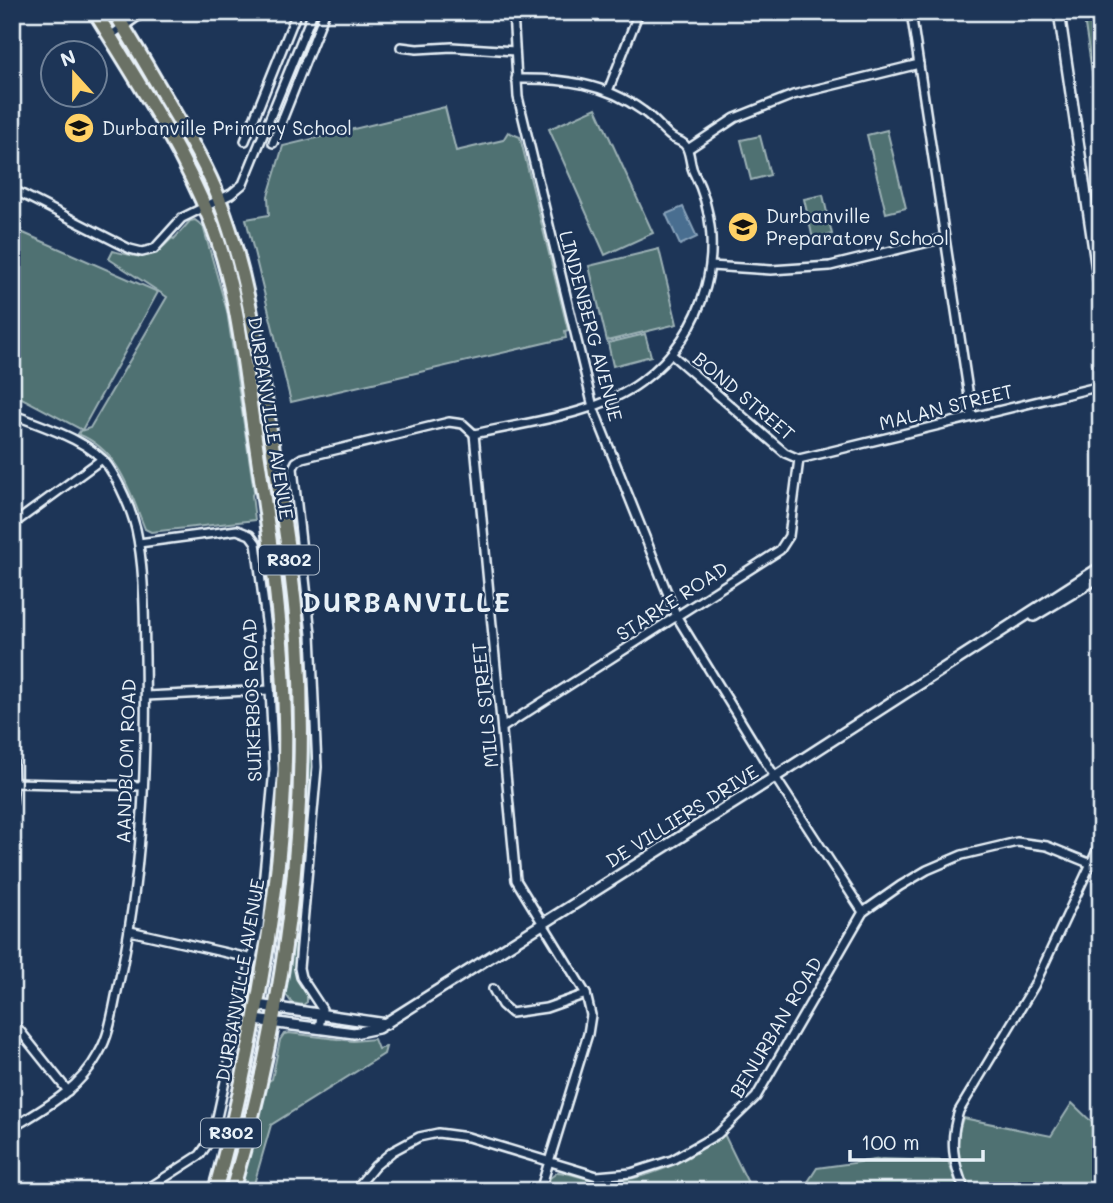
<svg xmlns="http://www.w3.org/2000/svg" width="1113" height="1203" font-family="Mali,sans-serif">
  <rect width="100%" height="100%" fill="#1d3557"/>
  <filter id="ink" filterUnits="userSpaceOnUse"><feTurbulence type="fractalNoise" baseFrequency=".0143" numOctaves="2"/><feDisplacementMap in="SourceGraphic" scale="14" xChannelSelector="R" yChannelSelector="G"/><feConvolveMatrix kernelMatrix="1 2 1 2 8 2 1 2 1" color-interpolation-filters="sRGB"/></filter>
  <g filter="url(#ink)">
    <g fill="#4f7172" stroke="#9cb1b5" stroke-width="2">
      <path d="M1083 12H1101V131Z"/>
      <path d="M445 107 456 151 503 140 508 132 520 137 568 330 565 331 566 338 291 402 246 219 269 215 268 196 283 146Z"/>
      <path d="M596 108 653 233 605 255 549 129Z"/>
      <path d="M887 130 906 208 886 213 867 135Z"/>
      <path d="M760 136 770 175 751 180 741 140Z"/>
      <path d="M823 195 832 234 813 239 804 199Z"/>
      <path d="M195 220 203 226 227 311 254 491 252 495 255 520 151 532 145 529C130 492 119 450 78 434L80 431 90 428 167 297 109 259 113 251C141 258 150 262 172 238L174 239 190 221Z"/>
      <path d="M12 228 158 292 82 430 12 393Z"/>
      <path d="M659 249 677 324 607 341 589 266Z"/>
      <path d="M239 279 249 326 288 598 295 685V789H290V698L284 597 240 305 237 280Z"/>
      <path d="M645 334 651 356 613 366 608 343Z"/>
      <path d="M306 674H308L312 763 306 834 304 833 307 767Z"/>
      <path d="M292 941H296C294 966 292 974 307 994V1002L303 1005 292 1003 284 992Z"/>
      <path d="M289 1033 353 1041 374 1039 378 1049 386 1047 384 1054 271 1125 252 1191H238L267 1082 272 1079 280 1040 284 1034Z"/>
      <path d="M1072 1103 1101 1131V1191H970C959 1165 953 1145 963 1118L1051 1136Z"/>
      <path d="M724 1134 752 1191H546L550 1178 558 1172C572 1173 585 1180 600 1181 644 1183 690 1160 724 1134Z"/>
      <path d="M882 1159 948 1161 959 1191H802L817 1168Z"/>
    </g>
    <path fill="#486e90" stroke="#88a2ba" stroke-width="2" d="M683 207 697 237 680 245 666 214Z"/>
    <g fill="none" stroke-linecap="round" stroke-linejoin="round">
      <g stroke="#e8f1f8" stroke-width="12">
        <g id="minor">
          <path d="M513 12 518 97 593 407 677 617 775 777 863 912"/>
          <path d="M911 12 972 417"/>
          <path d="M110 36 144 12"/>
          <path d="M401 47 417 49 452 47 515 51"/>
          <path d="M608 91 639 12"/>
          <path d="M245 141 297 12"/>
          <path d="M273 143 325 12"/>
          <path d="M688 149 735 118 793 95 919 64"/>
          <path d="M12 189 130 249 142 252 154 249 182 218 231 194 243 184 313 12"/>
          <path d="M711 266 771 270 830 266 945 238"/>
          <path d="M671 354 785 453 799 459"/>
          <path d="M12 414C41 426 90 440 108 466 120 484 131 509 136 529 145 570 144 615 145 656 147 767 142 879 118 987 113 1009 110 1034 99 1053 80 1089 45 1108 12 1128"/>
          <path d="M474 434 516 880 586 994 591 1015 588 1034 540 1191"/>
          <path d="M474 434C528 422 597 415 641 382 706 334 731 246 694 173 689 164 691 150 684 144 680 140 674 140 670 136 661 128 653 118 643 111 605 83 562 78 516 79"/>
          <path d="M799 459 1101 386"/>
          <path d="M12 525 102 459"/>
          <path d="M139 543 237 530 250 535 256 543 267 629 274 769 259 926 213 1136 200 1155 144 1191"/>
          <path d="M146 696 270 690"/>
          <path d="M12 719 14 783 12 803"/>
          <path d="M502 728 780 550 789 536 799 459"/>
          <path d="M14 783 143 786"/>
          <path d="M130 931 253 959"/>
          <path d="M493 989 502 1005 511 1013 546 1008 586 994"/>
          <path d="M12 1021 68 1091"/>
          <path d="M319 1029 322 1009 301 977 299 968 317 767 311 634 293 468 296 462 302 458 449 422 463 424 474 434"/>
          <path d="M354 1191 375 1166 393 1151 419 1137 438 1133 468 1137 597 1176 631 1173 672 1160 718 1134 756 1097 863 912 900 886 927 870 962 855 1017 842 1047 846 1101 868"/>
          <path d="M965 1191C953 1163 949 1140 959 1111L1034 986 1101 842"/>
        </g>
      </g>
      <g stroke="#e8f1f8" stroke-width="14">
        <g id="tertiary">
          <path d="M1059 12 1101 297"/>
          <path d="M1034 616 1101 576"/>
          <path d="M257 1005 386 1024"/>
          <path d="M255 1020 354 1033 378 1028 775 777 1101 567"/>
        </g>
      </g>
      <g stroke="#e8f1f8" stroke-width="18">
        <g id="primary">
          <path d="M95 12C136 79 182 148 211 222 238 290 244 366 255 438 269 531 283 624 285 718 287 805 277 890 262 975 250 1048 235 1120 215 1191"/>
          <path d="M114 12C133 41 150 72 168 102 186 133 206 165 219 199 250 280 259 360 272 444 282 509 293 574 298 639 310 824 284 1013 232 1191"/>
        </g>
      </g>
      <use href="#minor" stroke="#1d3557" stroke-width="7"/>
      <use href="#tertiary" stroke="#1d3557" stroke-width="9"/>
      <use href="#primary" stroke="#6b7165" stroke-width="12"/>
    </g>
  </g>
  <defs>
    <g id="school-disc" transform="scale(1.575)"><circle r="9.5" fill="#ffd166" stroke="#1d3557"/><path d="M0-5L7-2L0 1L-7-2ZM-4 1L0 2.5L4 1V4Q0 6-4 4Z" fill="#111"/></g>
  </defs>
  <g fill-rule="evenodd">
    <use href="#school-disc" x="79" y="128"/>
    <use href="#school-disc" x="743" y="227"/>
  </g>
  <g text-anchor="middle" stroke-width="5" stroke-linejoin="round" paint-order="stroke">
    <g fill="#1d3557" stroke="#abb9c8" stroke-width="2">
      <rect x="259" y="545.5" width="60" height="29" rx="5"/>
      <rect x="201" y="1118.5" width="60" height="29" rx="5"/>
    </g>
    <g font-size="18" font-weight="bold" fill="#e8f1f8">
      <text x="289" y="566">R302</text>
      <text x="231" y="1139">R302</text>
    </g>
    <g font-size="19" fill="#e8f1f8" stroke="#1d3557" text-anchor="start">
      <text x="102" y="135">Durbanville Primary School</text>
      <text x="766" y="223">Durbanville<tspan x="766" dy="22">Preparatory School</tspan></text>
    </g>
    <g font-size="19" fill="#e8f1f8" stroke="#1d3557">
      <text transform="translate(591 326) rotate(75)" y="7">LINDENBERG AVENUE</text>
      <text transform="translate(744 396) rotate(40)" y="7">BOND STREET</text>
      <text transform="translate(946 407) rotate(-14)" y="7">MALAN STREET</text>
      <text transform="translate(271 418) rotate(81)" y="7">DURBANVILLE AVENUE</text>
      <text transform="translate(672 601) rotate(-33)" y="7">STARKE ROAD</text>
      <text transform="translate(252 700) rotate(-92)" y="7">SUIKERBOS ROAD</text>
      <text transform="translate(485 705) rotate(-96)" y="7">MILLS STREET</text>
      <text transform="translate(126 761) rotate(-88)" y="7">AANDBLOM ROAD</text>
      <text transform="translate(682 816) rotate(-32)" y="7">DE VILLIERS DRIVE</text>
      <text transform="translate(240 980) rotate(-80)" y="7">DURBANVILLE AVENUE</text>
      <text transform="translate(776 1027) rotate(-59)" y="7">BENURBAN ROAD</text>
    </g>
    <g font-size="26" font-weight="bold" letter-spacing="2" fill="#e8f1f8" stroke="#1d3557">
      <text x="407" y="612">DURBANVILLE</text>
    </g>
  </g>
  <rect width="1113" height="1203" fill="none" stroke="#1d3557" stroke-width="42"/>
  <rect x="21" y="21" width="1071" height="1161" fill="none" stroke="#e8f1f8" stroke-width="2.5" filter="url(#ink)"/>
  <g transform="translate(74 74) rotate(339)"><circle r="33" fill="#1d3557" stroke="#6e8097" stroke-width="2"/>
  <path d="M0-5L12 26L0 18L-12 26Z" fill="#ffd166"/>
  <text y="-10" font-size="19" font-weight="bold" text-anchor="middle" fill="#e8f1f8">N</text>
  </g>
  <path d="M850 1150v10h133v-10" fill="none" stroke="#e8f1f8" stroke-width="3.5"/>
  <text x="861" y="1150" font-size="21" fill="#e8f1f8" stroke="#1d3557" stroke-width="5" paint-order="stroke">100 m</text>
</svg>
